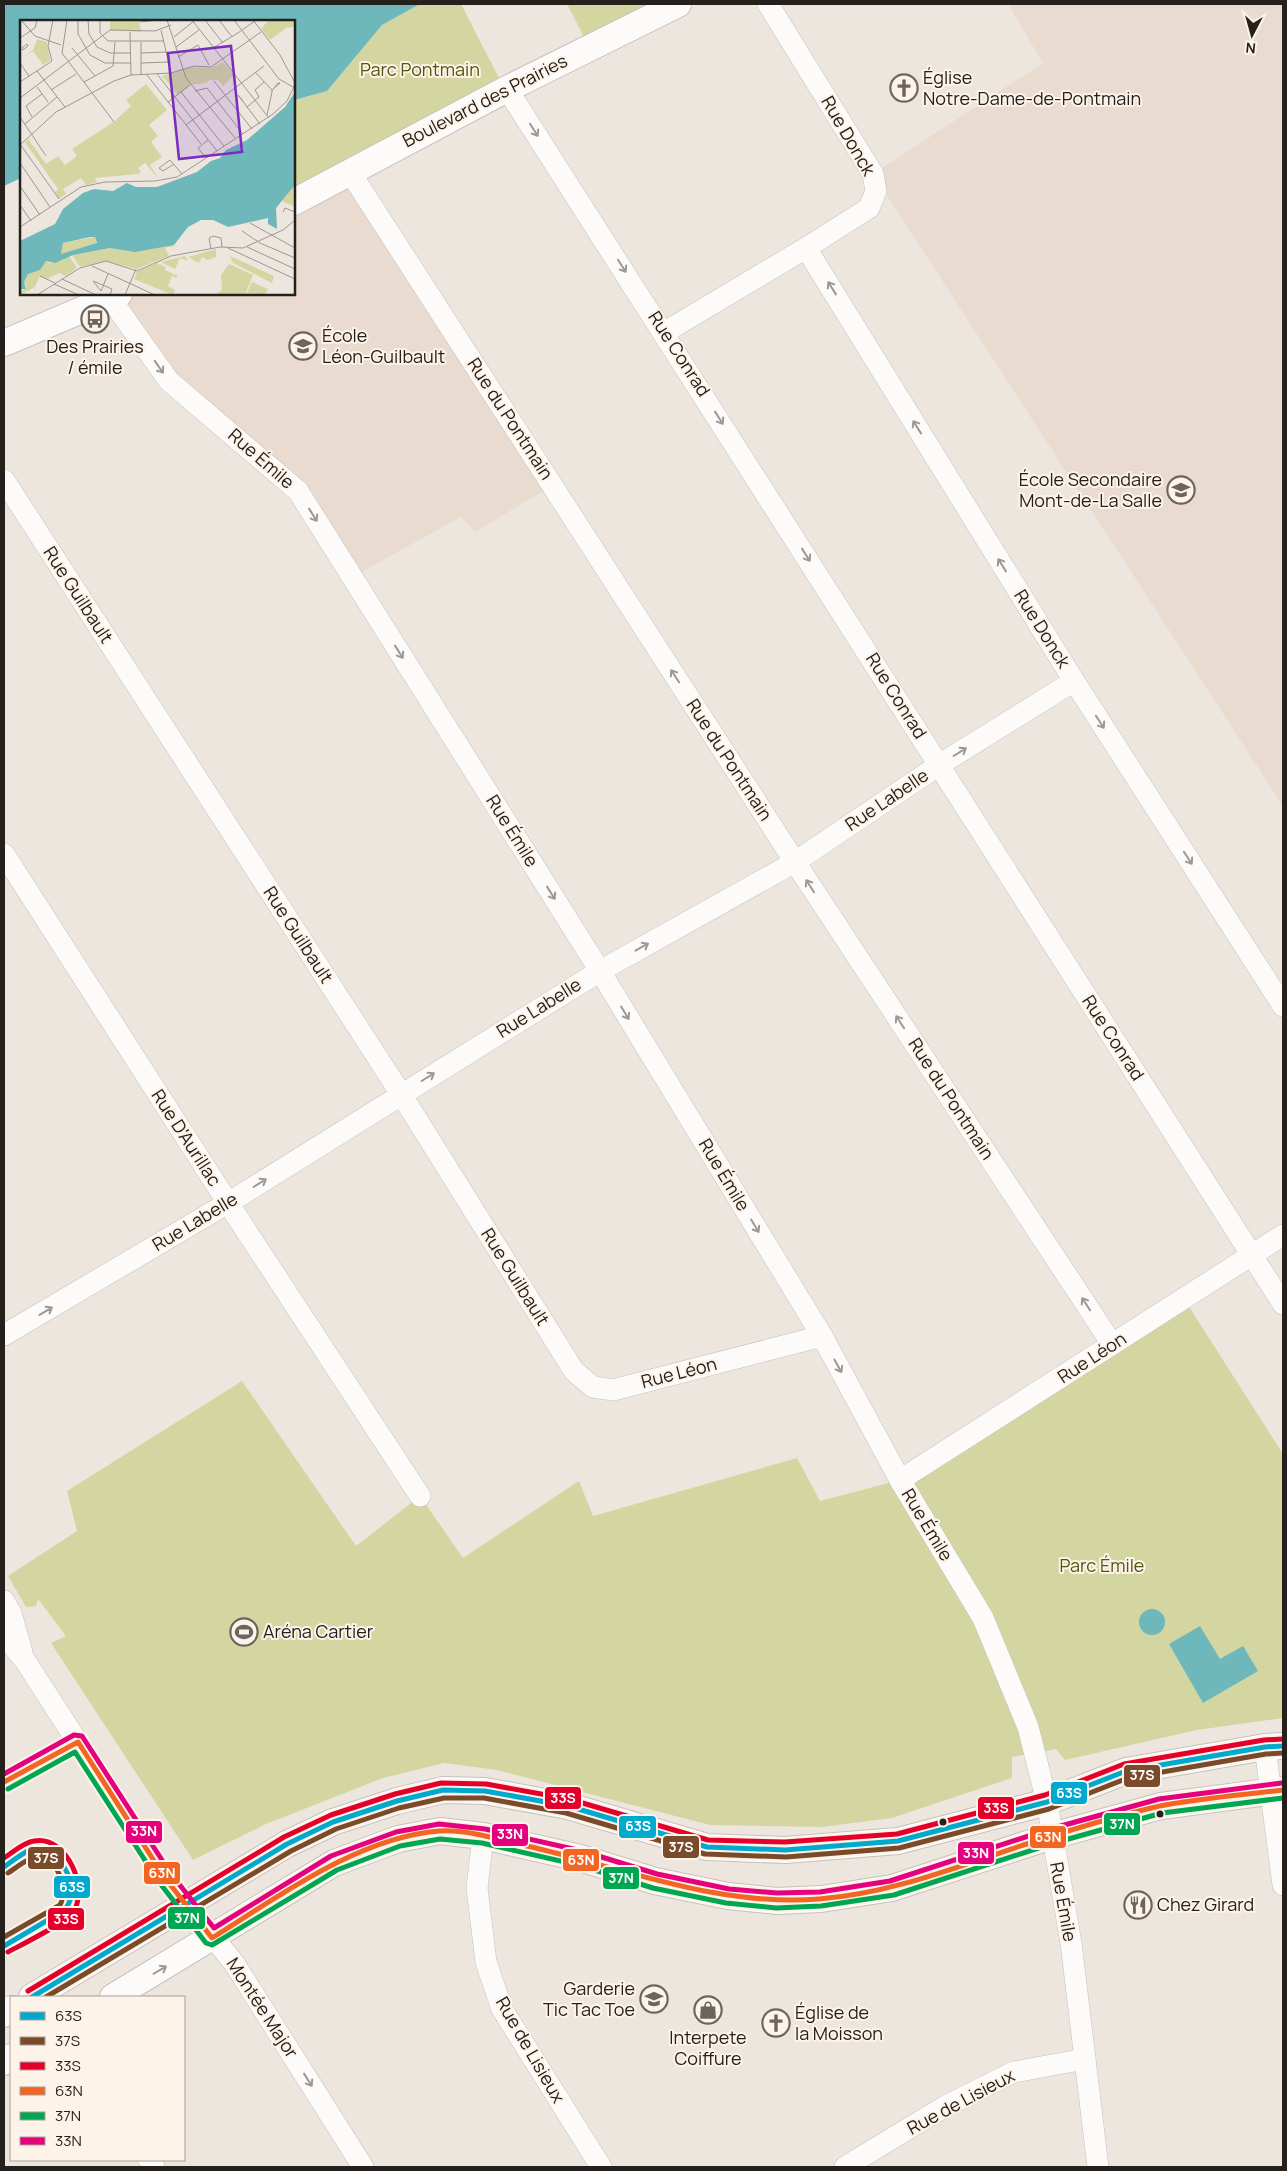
<svg xmlns="http://www.w3.org/2000/svg" width="1287" height="2171" font-family="Manrope,sans-serif">
  <rect width="100%" height="100%" fill="#ede6df"/>
  <g fill="#e9dbcf">
    <path d="M1008 4H1283V806L873 174 1043 63Z"/>
    <path d="M350 172 553 485 475 532 461 517 352 577 298 491 169 381 119 294H294V202Z"/>
  </g>
  <g fill="#d4d6a1">
    <path d="M420 4H461L499 78 507 89 294 202V100L327 91 382 25Z"/>
    <path d="M567 4H661L584 37Z"/>
    <path d="M1184 1299 1283 1454V1718L1197 1730 1065 1760 1056 1749 1012 1757V1778L892 1818 822 1827 710 1825 497 1770 444 1763 383 1778 266 1824 193 1860 51 1643 66 1636 38 1599 36 1606 26 1607 8 1576 77 1531 67 1491 242 1381 356 1546 420 1496 463 1558 579 1481 593 1516 797 1458 820 1501 900 1480Z"/>
  </g>
  <g fill="#6eb7ba">
    <path d="M4 4H420L382 25 327 91 294 100V21H21V178L4 186Z"/>
    <circle cx="1152" cy="1622" r="13"/>
    <path d="M1200 1626 1220 1659 1243 1646 1258 1671 1203 1703 1169 1644Z"/>
  </g>
  <g fill="none" stroke-linecap="round" stroke-linejoin="round">
    <g stroke="#c6c1bc" stroke-width="22">
      <g id="minor">
        <path d="M507 89 1283 1304"/>
        <path d="M350 172 795 862 1112 1344"/>
        <path d="M806 248 1074 681 1283 1006"/>
        <path d="M110 298 169 381 298 491 600 971 822 1336 900 1480 983 1618 1028 1727 1047 1802 1071 1943 1098 2167"/>
        <path d="M665 332 806 248 869 208 876 191 873 174 768 4"/>
        <path d="M4 480 401 1094 574 1371 593 1387 613 1390 822 1336"/>
        <path d="M4 854 228 1203 420 1496"/>
        <path d="M4 1335 228 1203 600 971 795 862 939 765 1074 681"/>
        <path d="M900 1480 1283 1235"/>
        <path d="M4 1601 11 1613 22 1652"/>
        <path d="M4 1635 26 1662 165 1878 234 1963 363 2167"/>
        <path d="M1265 1747 1283 1885"/>
        <path d="M483 1836 477 1888 486 1962 502 2009 601 2167"/>
        <path d="M149 2160 154 2167"/>
        <path d="M845 2167 944 2107 1014 2072 1085 2059"/>
      </g>
    </g>
    <g stroke="#c6c1bc" stroke-width="28">
      <g id="tertiary">
        <path d="M294 202 507 89 678 4"/>
        <path d="M4 343 119 294"/>
        <path d="M32 1997 287 1844 333 1822 397 1801 443 1790 485 1791 568 1806 707 1847 785 1850 898 1841 1047 1802 1126 1771 1265 1747 1283 1746"/>
        <path d="M113 1997 334 1863 398 1839 440 1831 483 1836 580 1858 655 1881 728 1896 777 1901 821 1899 892 1888 1052 1836 1161 1806 1283 1790"/>
        <path d="M4 2014 11 2009"/>
        <path d="M4 2062 11 2057"/>
      </g>
    </g>
    <use href="#minor" stroke="#fcfbfa" stroke-width="21"/>
    <use href="#tertiary" stroke="#fcfbfa" stroke-width="26"/>
    <g stroke="#fef3e9" stroke-width="9">
      <g id="bus-1">
        <path d="M4 1867C13 1861 24 1851 35 1848 52 1843 71 1873 72 1888 72 1897 70 1902 65 1910L4 1946"/>
        <path d="M32 1997 287 1844 333 1822 397 1801 443 1790 485 1791 568 1806 707 1847 785 1850 898 1841 1047 1802 1126 1771 1265 1747 1283 1746"/>
      </g>
    </g>
    <g stroke="#fef3e9" stroke-width="9">
      <g id="bus-2">
        <path d="M4 1937 60 1905C69 1889 56 1856 39 1856 30 1856 16 1868 8 1873"/>
        <path d="M46 1997 291 1851 336 1829 399 1808 444 1798H484L566 1813 705 1854 786 1857 899 1848 1049 1809 1128 1778 1266 1754 1283 1753"/>
      </g>
    </g>
    <g stroke="#fef3e9" stroke-width="9">
      <g id="bus-3">
        <path d="M4 1858C12 1853 24 1842 34 1841 66 1834 92 1891 71 1915 63 1924 21 1945 8 1952"/>
        <path d="M28 1991 284 1837 331 1815 395 1794 441 1783 486 1784 569 1799 708 1840 785 1842 897 1834 1045 1795 1124 1764 1264 1740 1283 1739"/>
      </g>
    </g>
    <g stroke="#fef3e9" stroke-width="9">
      <path id="bus-4" d="M4 1782 78 1742 165 1878 212 1938C278 1897 359 1837 439 1831 468 1829 500 1840 527 1846 624 1868 718 1907 819 1899 900 1893 975 1859 1052 1836 1087 1825 1124 1814 1160 1806 1200 1798 1242 1795 1283 1790"/>
    </g>
    <g stroke="#fef3e9" stroke-width="9">
      <path id="bus-5" d="M8 1789 75 1752 159 1882 206 1943 212 1945 337 1870 400 1846 440 1839 482 1843 578 1865 653 1888 726 1903 776 1908 821 1906 894 1895 1054 1843 1162 1813 1283 1798"/>
    </g>
    <g stroke="#fef3e9" stroke-width="9">
      <path id="bus-6" d="M4 1774 74 1735 82 1736 171 1874 214 1928 331 1856 396 1832 439 1824 485 1829 582 1851 657 1874 729 1889 777 1893 820 1892 890 1881 1050 1829 1159 1799 1282 1783"/>
    </g>
    <use href="#bus-1" stroke="#00a9ce" stroke-width="5"/>
    <use href="#bus-2" stroke="#7a4b2a" stroke-width="5"/>
    <use href="#bus-3" stroke="#e4002b" stroke-width="5"/>
    <use href="#bus-4" stroke="#f26522" stroke-width="5"/>
    <use href="#bus-5" stroke="#00a651" stroke-width="5"/>
    <use href="#bus-6" stroke="#e5007d" stroke-width="5"/>
  </g>
  <defs><path id="oneway-shaft" d="M-6 0H5M1.5-3L5.5 0L1.5 3" fill="none" stroke-width="1.6" stroke-linecap="round" stroke-linejoin="round" transform="scale(1.25)"/></defs>
  <g stroke="#9b9896">
    <use href="#oneway-shaft" transform="translate(534 130) rotate(57)"/>
    <use href="#oneway-shaft" transform="translate(622 266) rotate(57)"/>
    <use href="#oneway-shaft" transform="translate(832 288) rotate(-122)"/>
    <use href="#oneway-shaft" transform="translate(159 367) rotate(55)"/>
    <use href="#oneway-shaft" transform="translate(719 418) rotate(58)"/>
    <use href="#oneway-shaft" transform="translate(917 427) rotate(-122)"/>
    <use href="#oneway-shaft" transform="translate(313 515) rotate(58)"/>
    <use href="#oneway-shaft" transform="translate(806 555) rotate(58)"/>
    <use href="#oneway-shaft" transform="translate(1002 565) rotate(-122)"/>
    <use href="#oneway-shaft" transform="translate(399 652) rotate(58)"/>
    <use href="#oneway-shaft" transform="translate(675 676) rotate(-123)"/>
    <use href="#oneway-shaft" transform="translate(1100 722) rotate(57)"/>
    <use href="#oneway-shaft" transform="translate(960 752) rotate(-32)"/>
    <use href="#oneway-shaft" transform="translate(1188 858) rotate(57)"/>
    <use href="#oneway-shaft" transform="translate(810 886) rotate(-123)"/>
    <use href="#oneway-shaft" transform="translate(551 893) rotate(58)"/>
    <use href="#oneway-shaft" transform="translate(642 947) rotate(-29)"/>
    <use href="#oneway-shaft" transform="translate(625 1013) rotate(59)"/>
    <use href="#oneway-shaft" transform="translate(900 1022) rotate(-123)"/>
    <use href="#oneway-shaft" transform="translate(428 1077) rotate(-32)"/>
    <use href="#oneway-shaft" transform="translate(260 1183) rotate(-32)"/>
    <use href="#oneway-shaft" transform="translate(755 1226) rotate(59)"/>
    <use href="#oneway-shaft" transform="translate(1086 1304) rotate(-123)"/>
    <use href="#oneway-shaft" transform="translate(46 1311) rotate(-31)"/>
    <use href="#oneway-shaft" transform="translate(838 1366) rotate(61)"/>
    <use href="#oneway-shaft" transform="translate(160 1970) rotate(-30)"/>
    <use href="#oneway-shaft" transform="translate(308 2080) rotate(58)"/>
  </g>
  <defs>
    <g id="church-ring" transform="scale(1.4375)"><circle r="9.5" fill="#fef3e9" stroke="#6b6560" stroke-width="1.5"/><path d="M-1.2-6h2.4v3.5h3.3v2.4h-3.3V6h-2.4V-.1h-3.3v-2.4h3.3Z" fill="#6b6560"/></g>
    <g id="bus-ring" transform="scale(1.4375)"><circle r="9.5" fill="#fef3e9" stroke="#6b6560" stroke-width="1.5"/><path d="M-5-6H5V4H4V6H2V4H-2V6H-4V4H-5ZM-3.5-4V0h7V-4ZM-3.5 1.2v1.5H-2V1.2ZM2 1.2v1.5H3.5V1.2Z" fill="#6b6560"/></g>
    <g id="school-ring" transform="scale(1.4375)"><circle r="9.5" fill="#fef3e9" stroke="#6b6560" stroke-width="1.5"/><path d="M0-5L7-2L0 1L-7-2ZM-4 1L0 2.5L4 1V4Q0 6-4 4Z" fill="#6b6560"/></g>
    <g id="stadium-ring" transform="scale(1.4375)"><circle r="9.5" fill="#fef3e9" stroke="#6b6560" stroke-width="1.5"/><path d="M0-5a6.5 5 0 1 0 0 10a6.5 5 0 1 0 0-10ZM-3.5-1.8h7v3.6h-7Z" fill="#6b6560"/></g>
    <g id="restaurant-ring" transform="scale(1.4375)"><circle r="9.5" fill="#fef3e9" stroke="#6b6560" stroke-width="1.5"/><path d="M-5-6h1v4h1v-4h1v4h1v-4h1v5L-1.5 .5V6h-2V.5L-5-1ZM5-6V6H3V1.5H1.5Q1.5-4 5-6Z" fill="#6b6560"/></g>
    <g id="shop-ring" transform="scale(1.4375)"><circle r="9.5" fill="#fef3e9" stroke="#6b6560" stroke-width="1.5"/><path d="M-5-2.5h2.3a2.7 3.5 0 0 1 5.4 0H5L5.5 6h-11ZM-1.5-2.5h3a1.5 2.3 0 0 0-3 0Z" fill="#6b6560"/></g>
  </defs>
  <g fill-rule="evenodd">
    <use href="#church-ring" x="904" y="88"/>
    <use href="#bus-ring" x="95" y="319"/>
    <use href="#school-ring" x="303" y="346"/>
    <use href="#school-ring" x="1181" y="490"/>
    <use href="#stadium-ring" x="244" y="1632"/>
    <use href="#restaurant-ring" x="1138" y="1905"/>
    <use href="#school-ring" x="654" y="1999"/>
    <use href="#shop-ring" x="708" y="2010"/>
    <use href="#church-ring" x="776" y="2023"/>
  </g>
  <g fill="#25201c" stroke="#fef3e9" stroke-width="2">
    <circle cx="1160" cy="1814" r="4.5"/>
    <circle cx="943" cy="1822" r="4.5"/>
  </g>
  <g text-anchor="middle" stroke-width="4" stroke-linejoin="round" paint-order="stroke">
    <g font-size="18" fill="#51560f" stroke="#fef3e9">
      <text x="420" y="76">Parc Pontmain</text>
      <text x="1102" y="1572">Parc Émile</text>
    </g>
    <g font-size="18" fill="#25201c" stroke="#fef3e9" text-anchor="start">
      <text x="923" y="84">Église<tspan x="923" dy="21">Notre-Dame-de-Pontmain</tspan></text>
      <text x="322" y="342">École<tspan x="322" dy="21">Léon-Guilbault</tspan></text>
      <text x="95" y="353" text-anchor="middle">Des Prairies<tspan x="95" dy="21">/ émile</tspan></text>
      <text x="1162" y="486" text-anchor="end">École Secondaire<tspan x="1162" dy="21">Mont-de-La Salle</tspan></text>
      <text x="263" y="1638">Aréna Cartier</text>
      <text x="1157" y="1911">Chez Girard</text>
      <text x="635" y="1995" text-anchor="end">Garderie<tspan x="635" dy="21">Tic Tac Toe</tspan></text>
      <text x="795" y="2019">Église de<tspan x="795" dy="21">la Moisson</tspan></text>
      <text x="708" y="2044" text-anchor="middle">Interpete<tspan x="708" dy="21">Coiffure</tspan></text>
    </g>
    <g font-size="18" fill="#25201c" stroke="#fef3e9">
      <text transform="translate(485 101) rotate(-27)" y="6">Boulevard des Prairies</text>
      <text transform="translate(848 136) rotate(60)" y="6">Rue Donck</text>
      <text transform="translate(679 354) rotate(57)" y="6">Rue Conrad</text>
      <text transform="translate(510 419) rotate(57)" y="6">Rue du Pontmain</text>
      <text transform="translate(261 459) rotate(41)" y="6">Rue Émile</text>
      <text transform="translate(78 595) rotate(57)" y="6">Rue Guilbault</text>
      <text transform="translate(1042 629) rotate(58)" y="6">Rue Donck</text>
      <text transform="translate(896 696) rotate(58)" y="6">Rue Conrad</text>
      <text transform="translate(729 760) rotate(57)" y="6">Rue du Pontmain</text>
      <text transform="translate(887 800) rotate(-34)" y="6">Rue Labelle</text>
      <text transform="translate(512 831) rotate(58)" y="6">Rue Émile</text>
      <text transform="translate(298 935) rotate(57)" y="6">Rue Guilbault</text>
      <text transform="translate(539 1008) rotate(-32)" y="6">Rue Labelle</text>
      <text transform="translate(1113 1038) rotate(57)" y="6">Rue Conrad</text>
      <text transform="translate(951 1099) rotate(57)" y="6">Rue du Pontmain</text>
      <text transform="translate(186 1138) rotate(57)" y="6">Rue D'Aurillac</text>
      <text transform="translate(724 1175) rotate(59)" y="6">Rue Émile</text>
      <text transform="translate(195 1222) rotate(-31)" y="6">Rue Labelle</text>
      <text transform="translate(515 1277) rotate(58)" y="6">Rue Guilbault</text>
      <text transform="translate(1092 1358) rotate(-33)" y="6">Rue Léon</text>
      <text transform="translate(679 1373) rotate(-14)" y="6">Rue Léon</text>
      <text transform="translate(927 1525) rotate(59)" y="6">Rue Émile</text>
      <text transform="translate(1063 1902) rotate(80)" y="6">Rue Émile</text>
      <text transform="translate(262 2008) rotate(57)" y="6">Montée Major</text>
      <text transform="translate(530 2050) rotate(60)" y="6">Rue de Lisieux</text>
      <text transform="translate(961 2102) rotate(-28)" y="6">Rue de Lisieux</text>
    </g>
  </g>
  <g transform="translate(20 20)">
    <rect width="275" height="275" fill="#ede6df"/>
    <path d="M90 0H119L121 12 90 10ZM249 0H275V7L266 8 250 20 241 9ZM17 19 27 22 30 40 23 45 13 31 0 40 13 30ZM203 42 214 55 203 66 197 59 194 61 191 59 186 63 170 65 158 75 142 56 172 47 191 48ZM126 64 147 90 129 105 138 116 131 122 142 137 130 145 139 159 125 143 118 148 121 152 118 154 75 158 77 162 66 165 61 158 43 169 46 174 39 179 35 172 38 169 5 122 12 117 9 120 26 144 38 136 45 145 57 136 52 129 95 101 111 86 106 80ZM275 165V187L262 181ZM75 217 76 224 41 234 43 223ZM150 224 155 226 145 228 149 236 117 249 85 241 60 247 52 235 90 228 126 230ZM196 229V237L188 240 182 237 179 243 168 237ZM49 236 57 248 46 256 39 253 27 259 20 256 15 267 0 275V269L3 270 7 267 4 262 9 252 20 250 25 241 31 243ZM165 236 168 241 160 238 155 249 141 242ZM210 236 254 256 252 263 213 243ZM137 243 146 247 145 250 156 255 158 253 156 258 152 256 148 266 155 270 153 275 114 259 117 252ZM209 244 233 255 225 275H195L202 270 201 255ZM232 262 248 269 245 275H226Z" fill="#d4d6a1"/>
    <path d="M275 72V165L256 188 257 209 248 204V198L208 207 193 200H181L168 207 154 225 115 232 90 228 53 235 35 243 26 241 20 250 8 254 4 262 6 269H0V221L35 204 43 189 63 173 74 169 93 171 107 163 116 167H137L177 152 191 141 200 138 206 130 227 120 265 87ZM70 217H75L77 223 41 234 43 223Z" fill="#6eb7ba" fill-rule="evenodd"/>
    <path fill="none" stroke="#9d9791" stroke-width="1" d="M1 0 15 16 41 25M47 0 42 33 94 102M58 0V14L70 35 85 43H111M68 0 69 14 77 27 90 33H111M80 0V13L88 21H144M147 0 166 58 215 118M172 0 249 98M185 0 203 23M199 0 212 17M214 0 259 59 275 68M233 0 260 35 275 63M120 2 138 0M90 10 135 11 151 5M141 10 151 53M222 10 235 1M110 12 111 55M154 17 174 1M0 18 15 8 17 0M121 22V55M7 24 8 26 3 30 2 28ZM156 27 179 10M52 28 75 56M193 28 221 11M121 33 146 32M158 37 178 25 189 45M0 43 9 56M121 43 149 42M17 51 45 87M235 52 252 70M137 54 197 131M127 55 181 124M194 61 232 109M0 62 32 41 28 26 33 0M64 62 93 46 95 22M17 67 28 82M31 70 56 54M175 71 187 68 223 114M161 72 204 126M0 78 90 10M223 81 218 75 240 104M148 82 170 65M227 87 239 77 235 70 244 62M247 95 252 72V70L254 68 258 63H260L252 70M0 97 26 136M12 97 6 86 22 74M5 104 37 77M166 105 244 46M0 124 39 179M0 125 36 92 94 61 111 55 151 53 174 46 191 47 241 12M186 138 178 128 188 120M0 143 30 187M154 144 143 151 139 148 150 140 162 154M0 166 20 195M0 185 11 201M263 192 265 188 275 192M230 203 275 228M0 207 61 167 85 162 135 161 157 157 253 94 267 81 275 65M222 211 240 223 275 238M227 227 275 249M208 228 275 259M191 229 189 218 193 216 201 218 202 227M72 246 135 275M20 256 35 263M42 259 76 275M73 261 81 271 88 254M73 261 92 269 90 275M34 264 59 275M17 275 60 248 86 241 117 251 151 236 200 227 223 228 263 210 275 200M105 275 116 249"/>
    <path fill="#7b2cbf" fill-opacity="0.15" stroke="#7b2cbf" stroke-width="2.5" d="M211 26 222 132 159 139 148 33Z"/>
    <rect width="275" height="275" fill="none" stroke="#25201c" stroke-width="2.5"/>
  </g>
  <g stroke="#fef3e9" stroke-width="2">
    <rect x="1123" y="1764" width="38" height="24" rx="5" fill="#7a4b2a"/>
    <rect x="1050" y="1781" width="38" height="24" rx="5" fill="#00a9ce"/>
    <rect x="544" y="1786" width="38" height="24" rx="5" fill="#e4002b"/>
    <rect x="977" y="1796" width="38" height="24" rx="5" fill="#e4002b"/>
    <rect x="1103" y="1812" width="38" height="24" rx="5" fill="#00a651"/>
    <rect x="618" y="1815" width="39" height="24" rx="5" fill="#00a9ce"/>
    <rect x="125" y="1820" width="38" height="24" rx="5" fill="#e5007d"/>
    <rect x="491" y="1823" width="38" height="24" rx="5" fill="#e5007d"/>
    <rect x="1029" y="1825" width="38" height="24" rx="5" fill="#f26522"/>
    <rect x="662" y="1835" width="38" height="24" rx="5" fill="#7a4b2a"/>
    <rect x="957" y="1841" width="38" height="24" rx="5" fill="#e5007d"/>
    <rect x="27" y="1846" width="38" height="24" rx="5" fill="#7a4b2a"/>
    <rect x="562" y="1848" width="38" height="24" rx="5" fill="#f26522"/>
    <rect x="143" y="1861" width="38" height="24" rx="5" fill="#f26522"/>
    <rect x="602" y="1866" width="38" height="24" rx="5" fill="#00a651"/>
    <rect x="53" y="1875" width="38" height="24" rx="5" fill="#00a9ce"/>
    <rect x="167" y="1906" width="39" height="24" rx="5" fill="#00a651"/>
    <rect x="47" y="1907" width="38" height="24" rx="5" fill="#e4002b"/>
  </g>
  <g font-size="14" text-anchor="middle" font-weight="bold" fill="#fff">
    <text x="1142" y="1780">37S</text>
    <text x="1069" y="1798">63S</text>
    <text x="563" y="1803">33S</text>
    <text x="996" y="1813">33S</text>
    <text x="1122" y="1829">37N</text>
    <text x="638" y="1831">63S</text>
    <text x="144" y="1836">33N</text>
    <text x="510" y="1839">33N</text>
    <text x="1048" y="1842">63N</text>
    <text x="681" y="1852">37S</text>
    <text x="976" y="1858">33N</text>
    <text x="46" y="1863">37S</text>
    <text x="581" y="1865">63N</text>
    <text x="162" y="1878">63N</text>
    <text x="621" y="1883">37N</text>
    <text x="72" y="1892">63S</text>
    <text x="187" y="1923">37N</text>
    <text x="66" y="1924">33S</text>
  </g>
  <rect width="1287" height="2171" fill="none" stroke="#25201c" stroke-width="10"/>
  <rect x="10" y="1996" width="175" height="165" fill="#fef3e9" stroke="#a79f97"/>
  <rect x="20" y="2012" width="25" height="8" fill="#00a9ce" stroke="#a79f97"/>
  <text x="55" y="2021" font-size="15" fill="#25201c">63S</text>
  <rect x="20" y="2037" width="25" height="8" fill="#7a4b2a" stroke="#a79f97"/>
  <text x="55" y="2046" font-size="15" fill="#25201c">37S</text>
  <rect x="20" y="2062" width="25" height="8" fill="#e4002b" stroke="#a79f97"/>
  <text x="55" y="2071" font-size="15" fill="#25201c">33S</text>
  <rect x="20" y="2087" width="25" height="8" fill="#f26522" stroke="#a79f97"/>
  <text x="55" y="2096" font-size="15" fill="#25201c">63N</text>
  <rect x="20" y="2112" width="25" height="8" fill="#00a651" stroke="#a79f97"/>
  <text x="55" y="2121" font-size="15" fill="#25201c">37N</text>
  <rect x="20" y="2137" width="25" height="8" fill="#e5007d" stroke="#a79f97"/>
  <text x="55" y="2146" font-size="15" fill="#25201c">33N</text>
  <g transform="translate(1252 35) rotate(186)" stroke="#fef3e9" stroke-width="4" paint-order="stroke">
  <path d="M0-4L9 19L0 12L-9 19Z" fill="#25201c"/>
  <text y="-8" font-size="14" font-weight="bold" text-anchor="middle" fill="#25201c">N</text>
  </g>
</svg>
